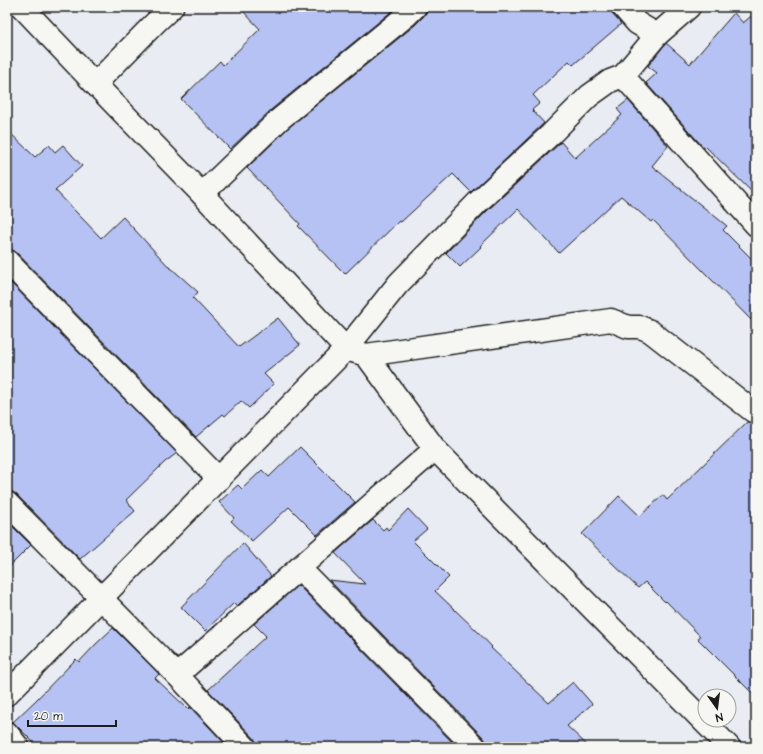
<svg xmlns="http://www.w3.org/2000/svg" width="763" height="754" font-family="'Architects Daughter',sans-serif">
  <rect width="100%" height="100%" fill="#e9ecf2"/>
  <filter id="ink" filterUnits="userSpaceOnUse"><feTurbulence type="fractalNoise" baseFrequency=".025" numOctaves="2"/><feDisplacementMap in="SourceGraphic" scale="8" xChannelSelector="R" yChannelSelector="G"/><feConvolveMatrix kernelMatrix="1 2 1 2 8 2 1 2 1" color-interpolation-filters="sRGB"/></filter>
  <g filter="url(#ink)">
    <g fill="#b6c2f3" stroke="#1c1c1c">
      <path d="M239 7H397L272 109 230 149 181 99 220 61 223 65 260 29Z"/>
      <path d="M427 7H611V10L613 15 621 24 573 65 569 61 533 95 540 103 532 110 544 123 471 192 453 174 401 222 399 221 345 274 298 226 300 224 247 168 288 128 415 25 424 16 427 11Z"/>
      <path d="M756 12V196L705 146 704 148 646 83 657 73 648 66 666 43 690 64 734 13 743 23Z"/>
      <path d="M628 100 668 146 652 166 727 226 723 230 756 263V325L653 220 651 222 621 196 559 253 518 209 480 246 481 247 460 267 446 253 487 211 561 142 575 158 622 115 617 109Z"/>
      <path d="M7 130 35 157 49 145 55 152 63 145 82 166 55 190 101 238 123 217 170 268H171L198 292 193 298 239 347 278 318 300 345 264 374 274 384 249 408 241 401 225 416 223 414 196 437 16 252 11 249H7Z"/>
      <path d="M7 279 177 453 165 462 126 500 135 511 80 559 16 494 11 491H7Z"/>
      <path d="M747 422 752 423H756V697L698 639 700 636 666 601 665 602 645 582 638 588 582 534 619 496 640 516 663 495 667 500Z"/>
      <path d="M300 447 355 502 317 535 289 507 252 541 231 521 234 518 219 502 238 485 242 489 262 470 269 477Z"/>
      <path d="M408 509 427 529 413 541 449 577 435 591 476 630 492 647 491 648 549 703 573 682 592 704 567 726 589 747H487V744L484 738 329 580 365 584 335 553 373 520 383 530 386 527 388 530Z"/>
      <path d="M7 521 31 545 7 569Z"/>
      <path d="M243 543 271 576 237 606 234 603 205 631 181 607Z"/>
      <path d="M298 585 457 747H257V744L254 738 208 690 266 636 254 624Z"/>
      <path d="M113 628 159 674 155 678 188 709 190 707 228 747H38L13 722 35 701 76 659 79 662 96 644Z"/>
    </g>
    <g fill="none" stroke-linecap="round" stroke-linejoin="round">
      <g stroke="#1c1c1c" stroke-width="25">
        <g id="minor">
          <path d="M22 7 95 84 202 194 346 349 366 355 435 449 729 747"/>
          <path d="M623 7 637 23 657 35"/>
          <path d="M623 76 756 225"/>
          <path d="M95 84 155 23 172 7"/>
          <path d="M202 194 280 119 407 15 415 7"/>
          <path d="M7 261 219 479"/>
          <path d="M366 355 611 320 628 327H640L650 331 753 411"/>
          <path d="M7 503 177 675 245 747"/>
          <path d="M299 568 475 747"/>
          <path d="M177 675 435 449"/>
          <path d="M7 694 346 349 398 284 478 202 550 135 589 96 610 81 623 76 657 35 689 7"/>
          <path d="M7 733 18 747"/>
        </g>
      </g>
      <use href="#minor" stroke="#f6f6f2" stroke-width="22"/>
    </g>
  </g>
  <rect width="763" height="754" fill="none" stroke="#f6f6f2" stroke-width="24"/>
  <rect x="12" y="12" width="739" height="730" fill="none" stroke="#1c1c1c" stroke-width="1.5" filter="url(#ink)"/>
  <g transform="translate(717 708) rotate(166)"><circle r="19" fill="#f6f6f2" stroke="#9f9f9c"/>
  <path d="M0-3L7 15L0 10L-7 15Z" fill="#1c1c1c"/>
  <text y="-6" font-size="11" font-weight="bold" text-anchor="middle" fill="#1c1c1c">N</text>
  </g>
  <path d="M28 720v6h88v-6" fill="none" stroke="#1c1c1c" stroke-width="2"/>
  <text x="34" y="720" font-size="12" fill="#1c1c1c" stroke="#f6f6f2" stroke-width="3" paint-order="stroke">20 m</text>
</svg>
